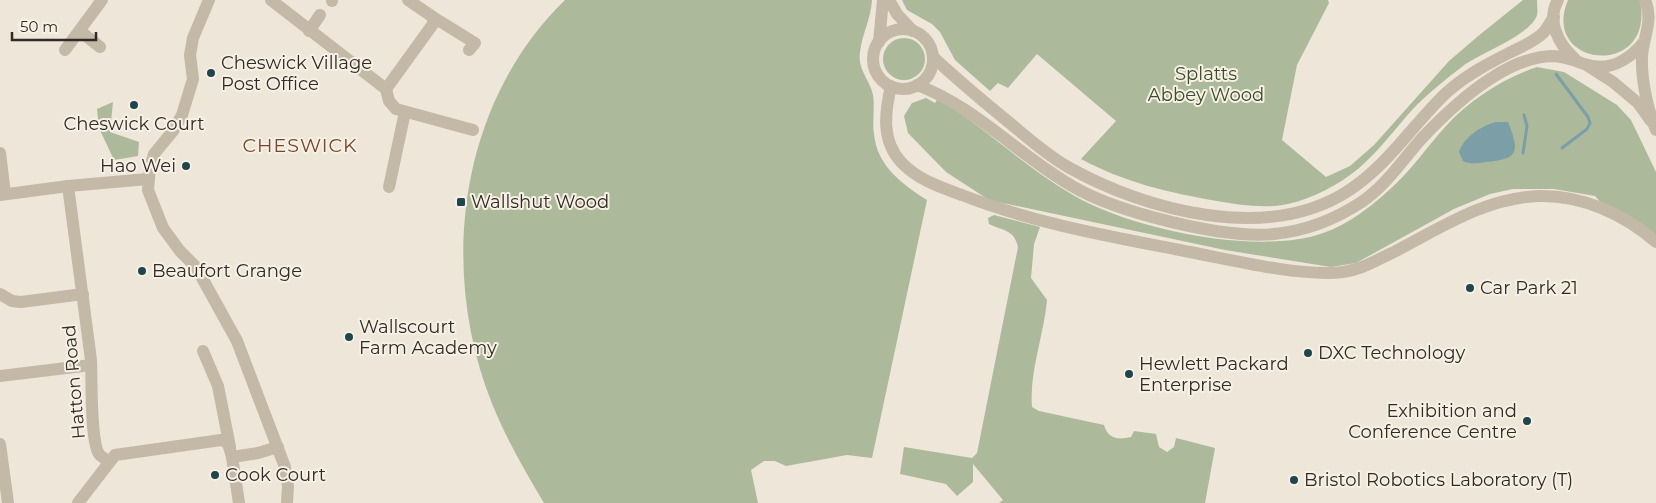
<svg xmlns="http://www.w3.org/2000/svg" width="1656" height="503" font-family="Montserrat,sans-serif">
  <rect width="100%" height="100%" fill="#ede6d9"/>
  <g fill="#acba9b">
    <path d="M565 0H872C871 19 862 34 860 52 857 69 870 80 873 95 875 107 872 121 874 134 877 166 902 184 927 200L872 458 847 455 786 466 775 461H764L751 470 758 503H544C525 471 507 440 493 406 438 271 458 104 565 0Z"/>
    <path d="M902 0H1328L1329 3 1297 65 1282 140 1326 177 1350 166 1374 145 1449 61 1477 37 1523 0H1537C1537 5 1538 11 1537 15 1531 35 1480 53 1463 66 1446 79 1427 94 1412 110 1394 130 1379 151 1358 169 1338 185 1314 198 1288 204 1264 209 1241 205 1217 201 1169 193 1124 182 1081 159L1116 121 1037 54 1008 88 998 83 990 91 955 60 940 32 932 24 907 10Z"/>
    <path d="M1568 0H1640C1656 80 1539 68 1568 0Z"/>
    <circle cx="904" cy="59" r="21"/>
    <path d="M1537 67 1564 72 1617 105 1631 120 1656 172V242L1609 212 1595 196 1554 189H1513L1490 194 1454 209 1356 263 1331 267 1225 250 989 200 946 172 908 133 904 116 912 103 926 98 935 103 938 98C985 128 1025 167 1073 195 1131 229 1245 252 1310 237 1340 230 1366 211 1388 191 1410 172 1426 148 1446 126 1470 100 1502 79 1537 67Z"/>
    <path d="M113 102 110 132 139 142 138 156 114 160 99 128 97 109Z"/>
    <path d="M994 215 1040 227 1034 244 1031 278 1047 300C1044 335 1029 372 1032 407L1039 411 1104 425C1108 439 1118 440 1131 437L1134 431 1156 434 1159 447 1167 452 1174 447 1176 438 1215 448 1205 503H999L1003 500 973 464V482L957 496 946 484 900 474 904 447 972 458 977 453 1018 247C1014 229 1003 231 989 224L988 218Z"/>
  </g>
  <path fill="#7c9fa7" d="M1496 122H1508C1520 152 1519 159 1486 162 1478 163 1470 165 1463 161L1459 152C1464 137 1481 126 1496 122Z"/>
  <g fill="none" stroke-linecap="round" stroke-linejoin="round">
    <g stroke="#7c9fa7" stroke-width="3">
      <path d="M1556 74 1588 117 1590 123 1587 129 1562 148"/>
      <path d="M1523 153 1527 126 1524 115"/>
    </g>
    <g stroke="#c4b8a7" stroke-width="12">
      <path d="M209 0 193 38 190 55 193 79 182 115 173 131 154 154 150 168 148 190 163 228 180 251 196 267 237 341 285 467 288 486 287 503"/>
      <path d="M271 0 386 89 389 101 396 109 473 130"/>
      <path d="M889 0 897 14 913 31"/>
      <path d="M1558 0C1546 21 1559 45 1575 59"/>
      <path d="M1645 0C1654 20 1643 37 1642 57 1641 79 1648 111 1656 130"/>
      <path d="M332 1V0"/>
      <path d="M433 17 475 43 469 50"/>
      <circle cx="903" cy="59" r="30"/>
      <path d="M80 31 100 47"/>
      <path d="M309 31 320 15"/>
      <path d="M879 42 883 0"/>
      <path d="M65 50 102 0"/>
      <path d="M933 57C958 80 984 102 1011 124 1029 139 1047 155 1068 167 1146 211 1268 243 1348 191 1386 167 1412 126 1444 95 1463 77 1485 65 1507 54 1519 48 1534 42 1543 33 1547 29 1550 22 1554 17"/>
      <path d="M1588 66 1613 82 1638 103 1651 121"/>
      <path d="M917 85C976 107 1018 155 1072 186 1116 212 1222 239 1274 234 1304 231 1334 220 1360 203 1386 186 1403 159 1423 137 1444 115 1465 95 1490 79 1508 67 1529 57 1552 56 1563 56 1574 60 1584 64 1608 72 1628 61 1643 43"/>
      <path d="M891 86C885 112 881 140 901 162 918 180 940 187 962 195 1036 224 1113 237 1190 252 1232 260 1301 277 1343 272 1361 270 1376 260 1392 253 1439 229 1484 198 1539 196 1582 195 1624 214 1656 242"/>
      <path d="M386 89 433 24V17L408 0"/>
      <path d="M0 153 5 194"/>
      <path d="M68 186 91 360C92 378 90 440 99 454 101 457 106 459 108 461"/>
      <path d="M389 187 405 112"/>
      <path d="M0 195 68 186 148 179"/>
      <path d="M0 294 12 301 21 302 83 294"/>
      <path d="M203 351 218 386 230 447"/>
      <path d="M0 376 91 365"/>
      <path d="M0 444 8 503"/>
      <path d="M78 503 115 455 221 440 228 443 232 457"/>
      <path d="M239 503 232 457 258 453 278 447"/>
    </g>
  </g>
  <g fill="#21454d" stroke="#f6f0e5" stroke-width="2">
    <circle cx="211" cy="73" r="5"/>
    <circle cx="134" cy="105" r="5"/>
    <circle cx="186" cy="166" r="5"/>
    <rect x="456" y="197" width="10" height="10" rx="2.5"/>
    <circle cx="142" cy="271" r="5"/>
    <circle cx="1470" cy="288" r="5"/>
    <circle cx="349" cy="337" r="5"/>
    <circle cx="1308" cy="353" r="5"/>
    <circle cx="1129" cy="374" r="5"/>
    <circle cx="1527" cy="421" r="5"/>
    <circle cx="215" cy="475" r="5"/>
    <circle cx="1294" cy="480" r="5"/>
  </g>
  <g text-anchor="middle" stroke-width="4" stroke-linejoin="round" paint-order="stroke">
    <g font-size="18" fill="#312b26" stroke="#f6f0e5" text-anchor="start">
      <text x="221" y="69">Cheswick Village<tspan x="221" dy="21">Post Office</tspan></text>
      <text x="134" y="130" text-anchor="middle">Cheswick Court</text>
      <text x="176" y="172" text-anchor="end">Hao Wei</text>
      <text x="471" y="208">Wallshut Wood</text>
      <text x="152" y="277">Beaufort Grange</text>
      <text x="1480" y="294">Car Park 21</text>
      <text x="359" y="333">Wallscourt<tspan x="359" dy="21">Farm Academy</tspan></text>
      <text x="1318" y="359">DXC Technology</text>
      <text x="1139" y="370">Hewlett Packard<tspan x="1139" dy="21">Enterprise</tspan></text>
      <text x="1517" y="417" text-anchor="end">Exhibition and<tspan x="1517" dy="21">Conference Centre</tspan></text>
      <text x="225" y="481">Cook Court</text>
      <text x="1304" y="486">Bristol Robotics Laboratory (T)</text>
    </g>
    <g font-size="18" fill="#3d4c2d" stroke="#f6f0e5">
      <text x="1206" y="80">Splatts<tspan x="1206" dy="21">Abbey Wood</tspan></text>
    </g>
    <g font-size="18" fill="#312b26" stroke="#f6f0e5">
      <text transform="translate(74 382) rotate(-95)" y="6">Hatton Road</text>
    </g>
    <g font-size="19" letter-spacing="1" fill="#76462a" stroke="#f6f0e5">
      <text x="300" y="152">CHESWICK</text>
    </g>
  </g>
  <path d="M12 32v8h84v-8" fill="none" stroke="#312b26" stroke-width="2.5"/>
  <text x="20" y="32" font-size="15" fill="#312b26" stroke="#f6f0e5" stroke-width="4" paint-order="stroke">50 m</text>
</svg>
